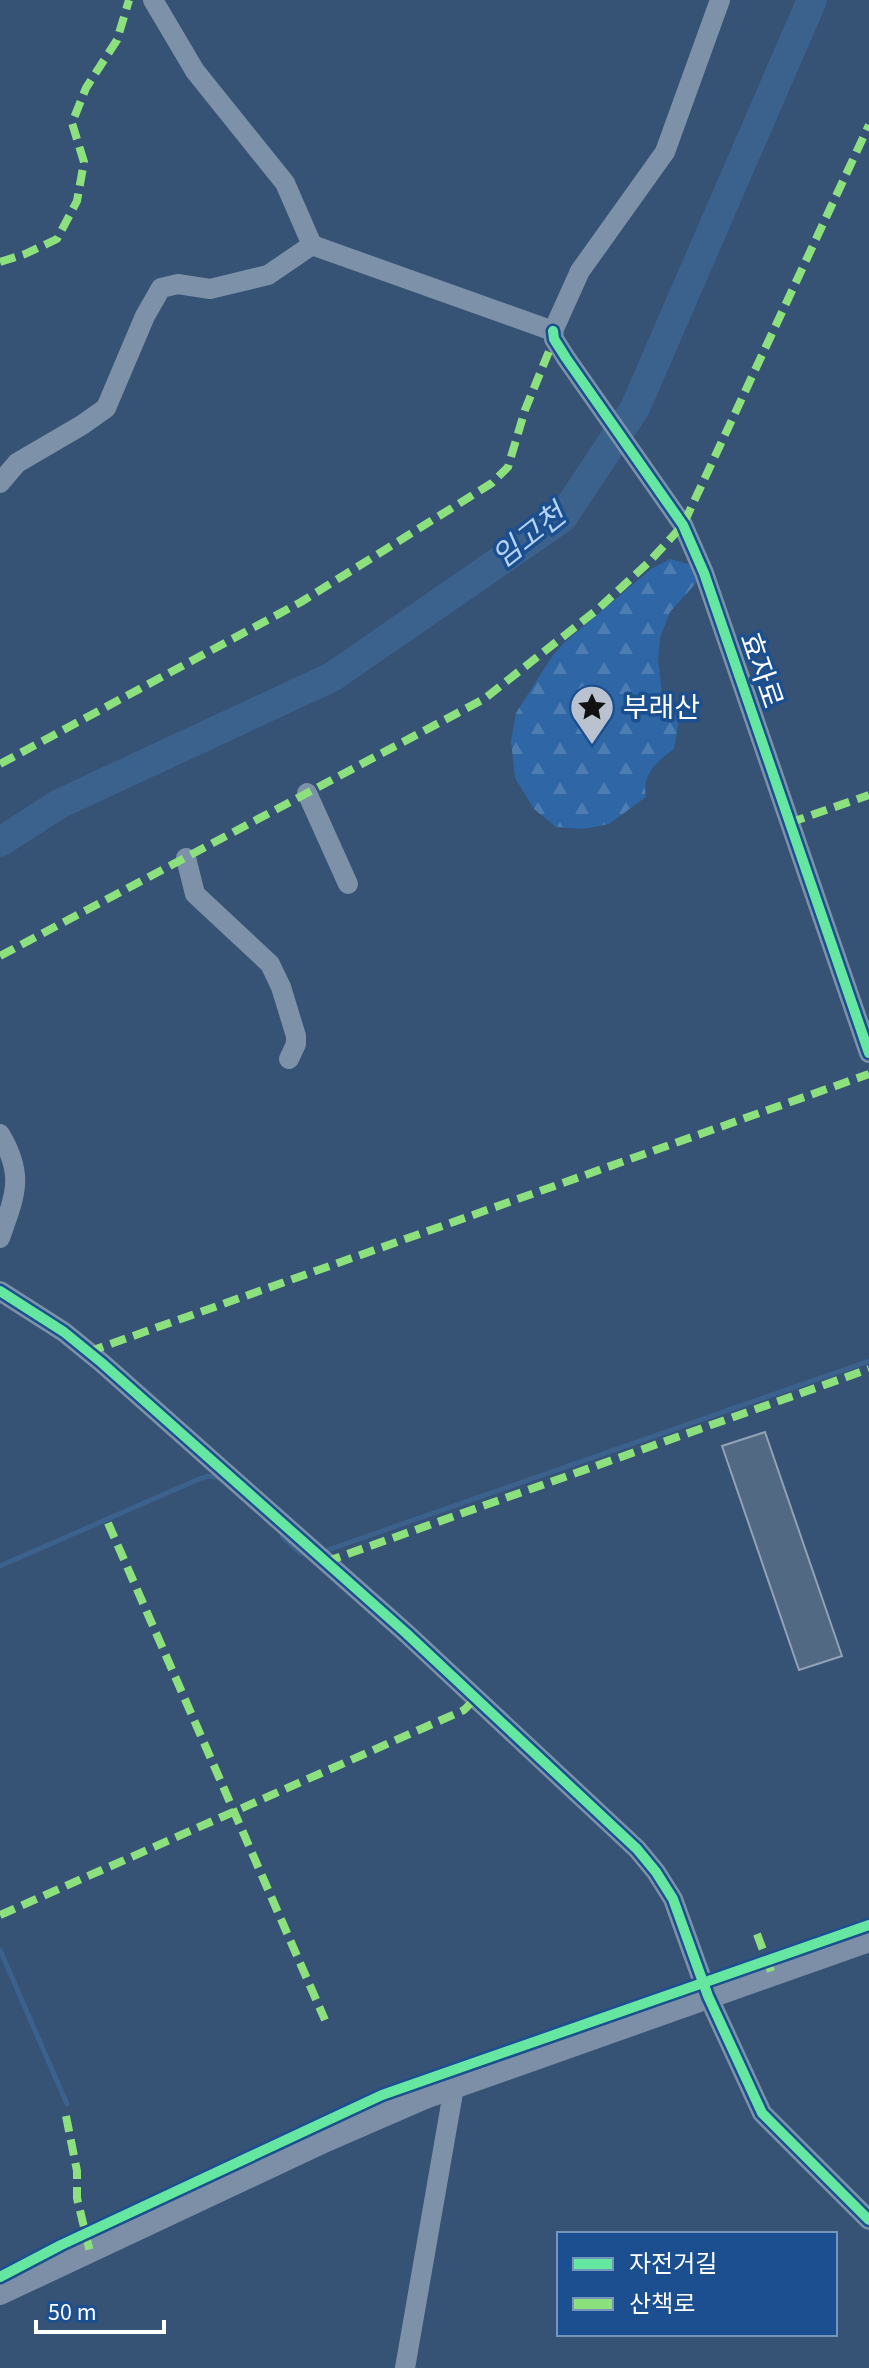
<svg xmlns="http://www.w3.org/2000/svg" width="869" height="2368" font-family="'Source Sans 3','Noto Sans KR',sans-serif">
  <defs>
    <pattern id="forest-firs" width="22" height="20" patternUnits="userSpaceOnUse" patternTransform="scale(2)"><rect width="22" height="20" fill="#2f66a5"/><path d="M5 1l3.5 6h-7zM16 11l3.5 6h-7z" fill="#4e7db2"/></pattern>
  </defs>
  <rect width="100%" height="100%" fill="#365274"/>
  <path fill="url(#forest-firs)" d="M670 559 689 564 697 582 670 612 660 638 658 660 663 701 679 719 674 749C657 761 641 775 646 797L609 824 583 829 556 827 534 809 515 778 511 741 516 713 553 655 564 643 651 569Z"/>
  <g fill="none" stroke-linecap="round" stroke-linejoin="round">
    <g stroke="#3b618d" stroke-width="5">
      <path d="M282 1536 300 1553 309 1555"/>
      <path d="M322 1552 869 1361"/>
      <path d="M0 1566 199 1479 208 1476 219 1478"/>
      <path d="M0 1950 67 2104"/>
    </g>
    <path stroke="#3b618d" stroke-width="30" d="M0 842 59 804 332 677 562 518 635 408 812 0"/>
  </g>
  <path fill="#526984" stroke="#92a2b6" stroke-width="2" d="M765 1432 842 1656 799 1670 722 1446Z"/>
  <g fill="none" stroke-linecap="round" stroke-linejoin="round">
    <g stroke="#7d92a8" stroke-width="20">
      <path d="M153 0 195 71 285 183 312 245 553 331"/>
      <path d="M553 331 554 339 566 358 683 525 704 573 869 1053"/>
      <path d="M553 331 580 271 665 152 720 0"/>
      <path d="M0 483 17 463 82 425 106 408 145 316 161 288 178 284 210 289 268 275 312 245"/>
      <path d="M307 793 348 884"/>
      <path d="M186 858 195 894 270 964 281 987 296 1036V1044L289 1059"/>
      <path d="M0 1134C25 1176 15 1195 0 1238"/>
      <path d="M0 1291 64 1332 102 1363 406 1633 637 1849 656 1872 673 1899 708 1996 762 2113 869 2220"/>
      <path d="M405 2368 454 2087"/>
    </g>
    <path stroke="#7d8ea7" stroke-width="24" d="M0 2293 326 2140 425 2097 869 1940"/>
    <g stroke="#8de07e" stroke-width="8" stroke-dasharray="16 8" stroke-linecap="butt">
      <path d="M0 262 25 254 57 239 77 201 84 162 72 123 86 88 117 40 129 0"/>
      <path d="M0 764 301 602 492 483 508 467 525 410 554 339"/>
      <path d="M789 823 869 795"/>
      <path d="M0 956 484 699 598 609 648 563 683 525 869 125"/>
      <path d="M88 1352 869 1074"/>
      <path d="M108 1523 325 2020"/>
      <path d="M325 1562 869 1369"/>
      <path d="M0 1915 464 1710 476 1698"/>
      <path d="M757 1934 772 1974"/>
      <path d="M66 2116 77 2171V2198L90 2252"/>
    </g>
    <g stroke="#1b4f8f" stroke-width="15">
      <g id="cycleway">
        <path d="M553 331 554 339 566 358 683 525 704 573 869 1053"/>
        <path d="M0 1291 64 1332 102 1363 406 1633 637 1849 656 1872 673 1899 708 1996 762 2113 869 2220"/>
        <path d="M0 2277 61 2245 382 2095 869 1925"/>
      </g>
    </g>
    <use href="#cycleway" stroke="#66e7a1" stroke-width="10"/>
  </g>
  <defs>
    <g id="sight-pin" transform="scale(2.3)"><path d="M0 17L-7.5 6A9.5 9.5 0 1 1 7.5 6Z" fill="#b9c2ce" stroke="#1b4f8f"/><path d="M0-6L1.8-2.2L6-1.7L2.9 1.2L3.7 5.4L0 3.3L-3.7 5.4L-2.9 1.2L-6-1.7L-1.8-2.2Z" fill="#111"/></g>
  </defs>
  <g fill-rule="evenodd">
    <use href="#sight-pin" x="592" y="707"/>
  </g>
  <g text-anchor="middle" stroke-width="7" stroke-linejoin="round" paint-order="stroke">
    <g font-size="28" fill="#fff" stroke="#1b4f8f">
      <text transform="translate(762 670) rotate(71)" y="10">효자로</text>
    </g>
    <g font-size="28" fill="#fff" stroke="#1b4f8f" text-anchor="start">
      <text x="623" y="717">부래산</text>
    </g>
    <g font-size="30" font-style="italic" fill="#b5d3f5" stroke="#1b4f8f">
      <text transform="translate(529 536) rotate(-38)" y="10">임고천</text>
    </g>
  </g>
  <rect x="557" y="2232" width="280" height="104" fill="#1b4f8f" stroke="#7695bc" stroke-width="2"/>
  <rect x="573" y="2258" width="40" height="12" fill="#66e7a1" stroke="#7695bc" stroke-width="2"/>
  <text x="629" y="2272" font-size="24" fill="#ffffff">자전거길</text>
  <rect x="573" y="2298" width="40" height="12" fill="#8de07e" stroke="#7695bc" stroke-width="2"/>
  <text x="629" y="2312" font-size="24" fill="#ffffff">산책로</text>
  <path d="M36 2320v12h128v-12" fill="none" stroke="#ffffff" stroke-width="4"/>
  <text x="48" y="2320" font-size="24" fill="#ffffff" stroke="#1b4f8f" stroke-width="6" paint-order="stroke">50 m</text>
</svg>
